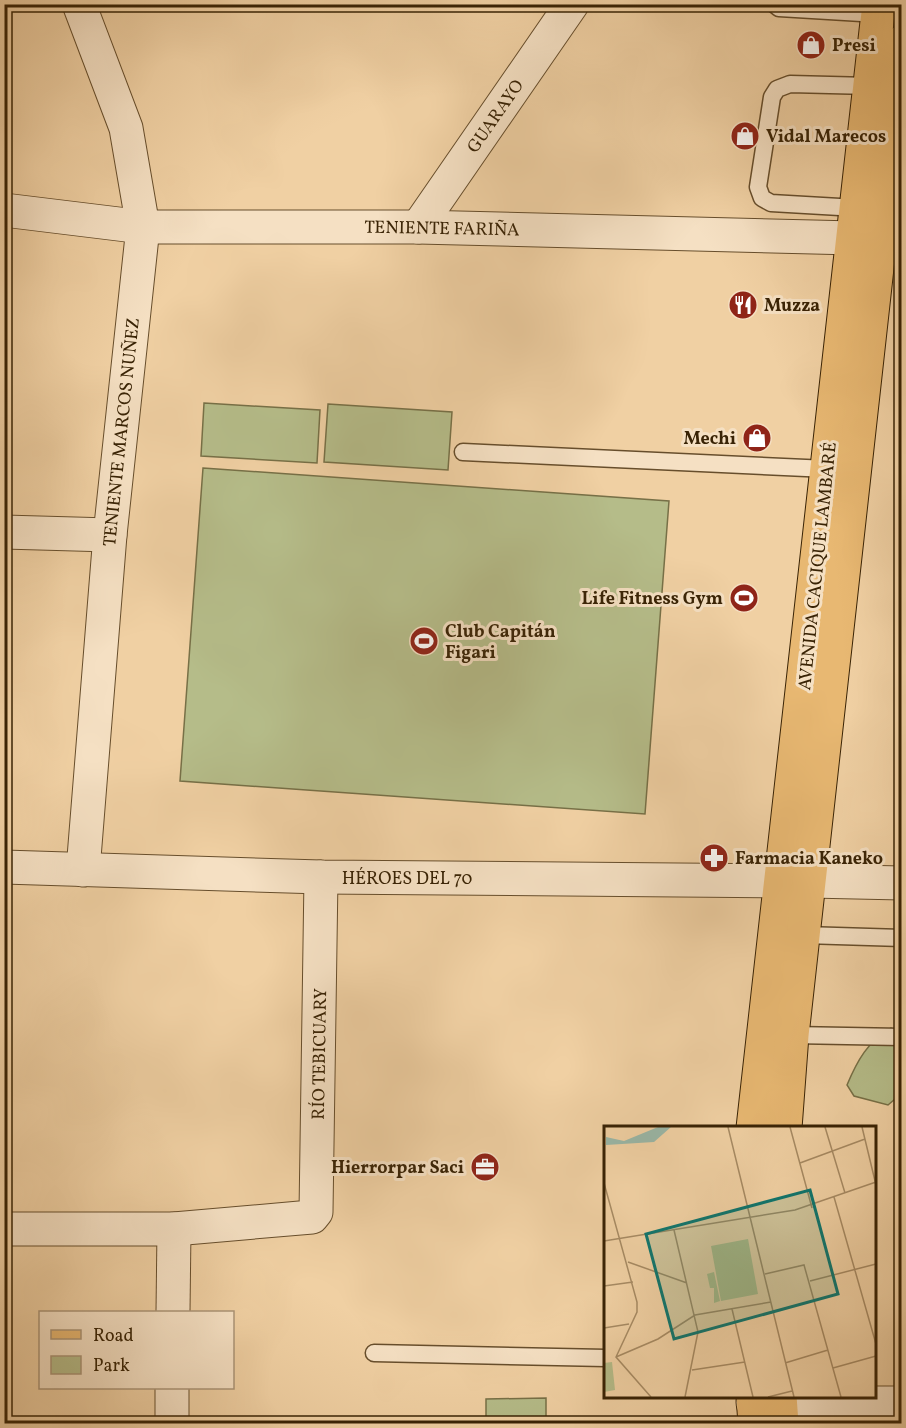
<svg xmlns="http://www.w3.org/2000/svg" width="906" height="1428" font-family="Vollkorn,serif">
  <rect width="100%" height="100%" fill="#f0d0a3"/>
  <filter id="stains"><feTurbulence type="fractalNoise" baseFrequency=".00333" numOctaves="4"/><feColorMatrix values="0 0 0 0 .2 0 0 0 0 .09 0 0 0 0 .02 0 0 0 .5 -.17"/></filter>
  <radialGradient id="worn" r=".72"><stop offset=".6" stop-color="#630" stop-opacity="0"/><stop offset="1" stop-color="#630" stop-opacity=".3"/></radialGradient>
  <g fill="#b5bc89" stroke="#777047" stroke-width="1.5">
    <path d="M204 403 320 410 317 463 201 456Z"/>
    <path d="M328 404 452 412 448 470 324 462Z"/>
    <path d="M203 468 669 501 645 814 180 781Z"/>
    <path d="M891 1028 901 1034V1094L888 1105 854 1096 847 1085C857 1061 868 1041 891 1028Z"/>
    <path d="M546 1398V1423H486V1399Z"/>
  </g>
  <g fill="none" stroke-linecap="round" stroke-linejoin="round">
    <g stroke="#674e2c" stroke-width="19">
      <g id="service">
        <path d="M774 4 779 8 878 14"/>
        <path d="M857 208 771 203 762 198 758 187 772 97 777 89 790 84 870 86"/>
        <path d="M463 452 828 469"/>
        <path d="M804 935 902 938"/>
        <path d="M792 1035 902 1037"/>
        <path d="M374 1353 606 1358"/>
      </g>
    </g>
    <g stroke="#674e2c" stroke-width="35">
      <g id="minor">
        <path d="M79 4 126 128 143 227 110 535 83 870"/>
        <path d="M4 210 143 227H418L854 238 880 235"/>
        <path d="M418 227 572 4"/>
        <path d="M4 532 110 535"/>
        <path d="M810 881 902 883"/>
        <path d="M4 1229H174L300 1218 312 1217 316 1212 321 877"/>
        <path d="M173 1312 174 1229"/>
        <path d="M753 1403H902"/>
        <path d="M172 1424V1388"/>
      </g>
    </g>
    <g stroke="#674e2c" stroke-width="35">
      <path id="tertiary" d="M4 867 321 877 808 881"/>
    </g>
    <g stroke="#392305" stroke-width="35">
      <g id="primary">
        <path d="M753 1128 879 4"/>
        <path d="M785 1128 792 1035 902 42"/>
        <path d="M753 1396 755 1424"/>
        <path d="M780 1396 782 1424"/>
      </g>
    </g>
    <use href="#service" stroke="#f5e0c3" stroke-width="16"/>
    <use href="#minor" stroke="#f5e0c3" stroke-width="33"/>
    <use href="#tertiary" stroke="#f5e0c3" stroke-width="33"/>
    <use href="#primary" stroke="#e8b872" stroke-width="33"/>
  </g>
  <defs>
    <g id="shop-disc" transform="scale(1.5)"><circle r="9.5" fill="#8f2418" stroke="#f5e0c3"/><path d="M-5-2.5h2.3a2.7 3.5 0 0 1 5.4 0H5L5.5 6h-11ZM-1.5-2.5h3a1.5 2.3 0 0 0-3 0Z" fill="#fff"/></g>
    <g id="restaurant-disc" transform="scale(1.5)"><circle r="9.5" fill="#8f2418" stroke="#f5e0c3"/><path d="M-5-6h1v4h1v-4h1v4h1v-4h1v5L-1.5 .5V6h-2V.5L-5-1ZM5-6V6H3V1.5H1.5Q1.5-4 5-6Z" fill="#fff"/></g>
    <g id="stadium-disc" transform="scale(1.5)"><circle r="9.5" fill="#8f2418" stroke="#f5e0c3"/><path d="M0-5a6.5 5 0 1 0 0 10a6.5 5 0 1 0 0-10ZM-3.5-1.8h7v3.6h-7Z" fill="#fff"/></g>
    <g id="pharmacy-disc" transform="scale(1.5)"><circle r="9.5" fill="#8f2418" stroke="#f5e0c3"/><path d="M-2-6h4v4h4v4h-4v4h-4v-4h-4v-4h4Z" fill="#fff"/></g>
    <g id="office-disc" transform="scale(1.5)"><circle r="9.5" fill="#8f2418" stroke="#f5e0c3"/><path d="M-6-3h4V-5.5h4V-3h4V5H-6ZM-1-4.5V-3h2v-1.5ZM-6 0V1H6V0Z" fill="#fff"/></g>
  </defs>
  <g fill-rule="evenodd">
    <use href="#shop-disc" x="811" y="45"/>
    <use href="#shop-disc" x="745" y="136"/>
    <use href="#restaurant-disc" x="743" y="305"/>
    <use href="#shop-disc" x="757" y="438"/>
    <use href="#stadium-disc" x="744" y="598"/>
    <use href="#stadium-disc" x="424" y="641"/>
    <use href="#pharmacy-disc" x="714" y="858"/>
    <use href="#office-disc" x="485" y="1167"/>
  </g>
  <g text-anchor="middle" stroke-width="6" stroke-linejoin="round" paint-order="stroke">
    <g font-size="18" font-weight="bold" fill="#392305" stroke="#f5e0c3" text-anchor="start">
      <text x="832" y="51">Presi</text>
      <text x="766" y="142">Vidal Marecos</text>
      <text x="764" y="311">Muzza</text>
      <text x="736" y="444" text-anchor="end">Mechi</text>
      <text x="723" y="604" text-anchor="end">Life Fitness Gym</text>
      <text x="445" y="637">Club Capitán<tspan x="445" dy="21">Figari</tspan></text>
      <text x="735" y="864">Farmacia Kaneko</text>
      <text x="464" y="1173" text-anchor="end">Hierrorpar Saci</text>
    </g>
    <g font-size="18" fill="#392305" stroke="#f5e0c3">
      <text transform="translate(495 116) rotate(-55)" y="6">GUARAYO</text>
      <text transform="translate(442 228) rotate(1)" y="6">TENIENTE FARIÑA</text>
      <text transform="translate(121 432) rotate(-84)" y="6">TENIENTE MARCOS NUÑEZ</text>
      <text transform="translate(817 566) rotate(-84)" y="6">AVENIDA CACIQUE LAMBARÉ</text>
      <text x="407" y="884">HÉROES DEL 70</text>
      <text transform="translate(319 1054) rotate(-89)" y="6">RÍO TEBICUARY</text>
    </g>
  </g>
  <g transform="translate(604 1126)">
    <rect width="272" height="272" fill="#f0d0a3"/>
    <path d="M144 113 154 168 117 175 107 120ZM110 146 116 175 110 177V162H106L103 148ZM8 236 11 264 0 266V237Z" fill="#b5bc89"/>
    <path d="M54 1H67L50 16 2 19V11L20 15Z" fill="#9ab7a7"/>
    <path fill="none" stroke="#a78b64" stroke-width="1.5" d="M124 1 190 271M186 1 208 82M221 1 241 67M258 1 272 59M196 37 261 13M0 57 33 176V186L12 231 47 271M230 71 272 218M70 104 94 206 81 271M0 115 191 84 272 56M24 136 83 157M161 148 200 139 237 271M206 155 272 138M0 160 29 156M128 183 149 271M0 202 25 198M12 231 54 213 91 189 167 176M181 237 224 224M229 242 272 230M88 244 141 236M164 271 188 265"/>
    <path fill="#0f766e" fill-opacity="0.15" stroke="#0f766e" stroke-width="3" d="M206 64 234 168 70 213 42 108Z"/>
    <rect width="272" height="272" fill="none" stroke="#392305" stroke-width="3"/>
  </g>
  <rect width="906" height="1428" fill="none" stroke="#f0d0a3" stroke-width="24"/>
  <rect x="6" y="6" width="894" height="1416" fill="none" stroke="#392305" stroke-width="3"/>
  <rect x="12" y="12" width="882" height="1404" fill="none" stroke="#392305" stroke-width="1.5"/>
  <rect x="39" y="1311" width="195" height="78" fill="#f5e0c3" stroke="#aa9477" stroke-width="1.5"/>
  <rect x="51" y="1330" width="30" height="9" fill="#e8b872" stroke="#aa9477" stroke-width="1.5"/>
  <text x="93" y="1341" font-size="18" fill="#392305">Road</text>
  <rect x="51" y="1356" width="30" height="18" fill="#b5bc89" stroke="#aa9477" stroke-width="1.5"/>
  <text x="93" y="1371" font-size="18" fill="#392305">Park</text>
  <rect width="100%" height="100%" filter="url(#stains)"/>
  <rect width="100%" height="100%" fill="url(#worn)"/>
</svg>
